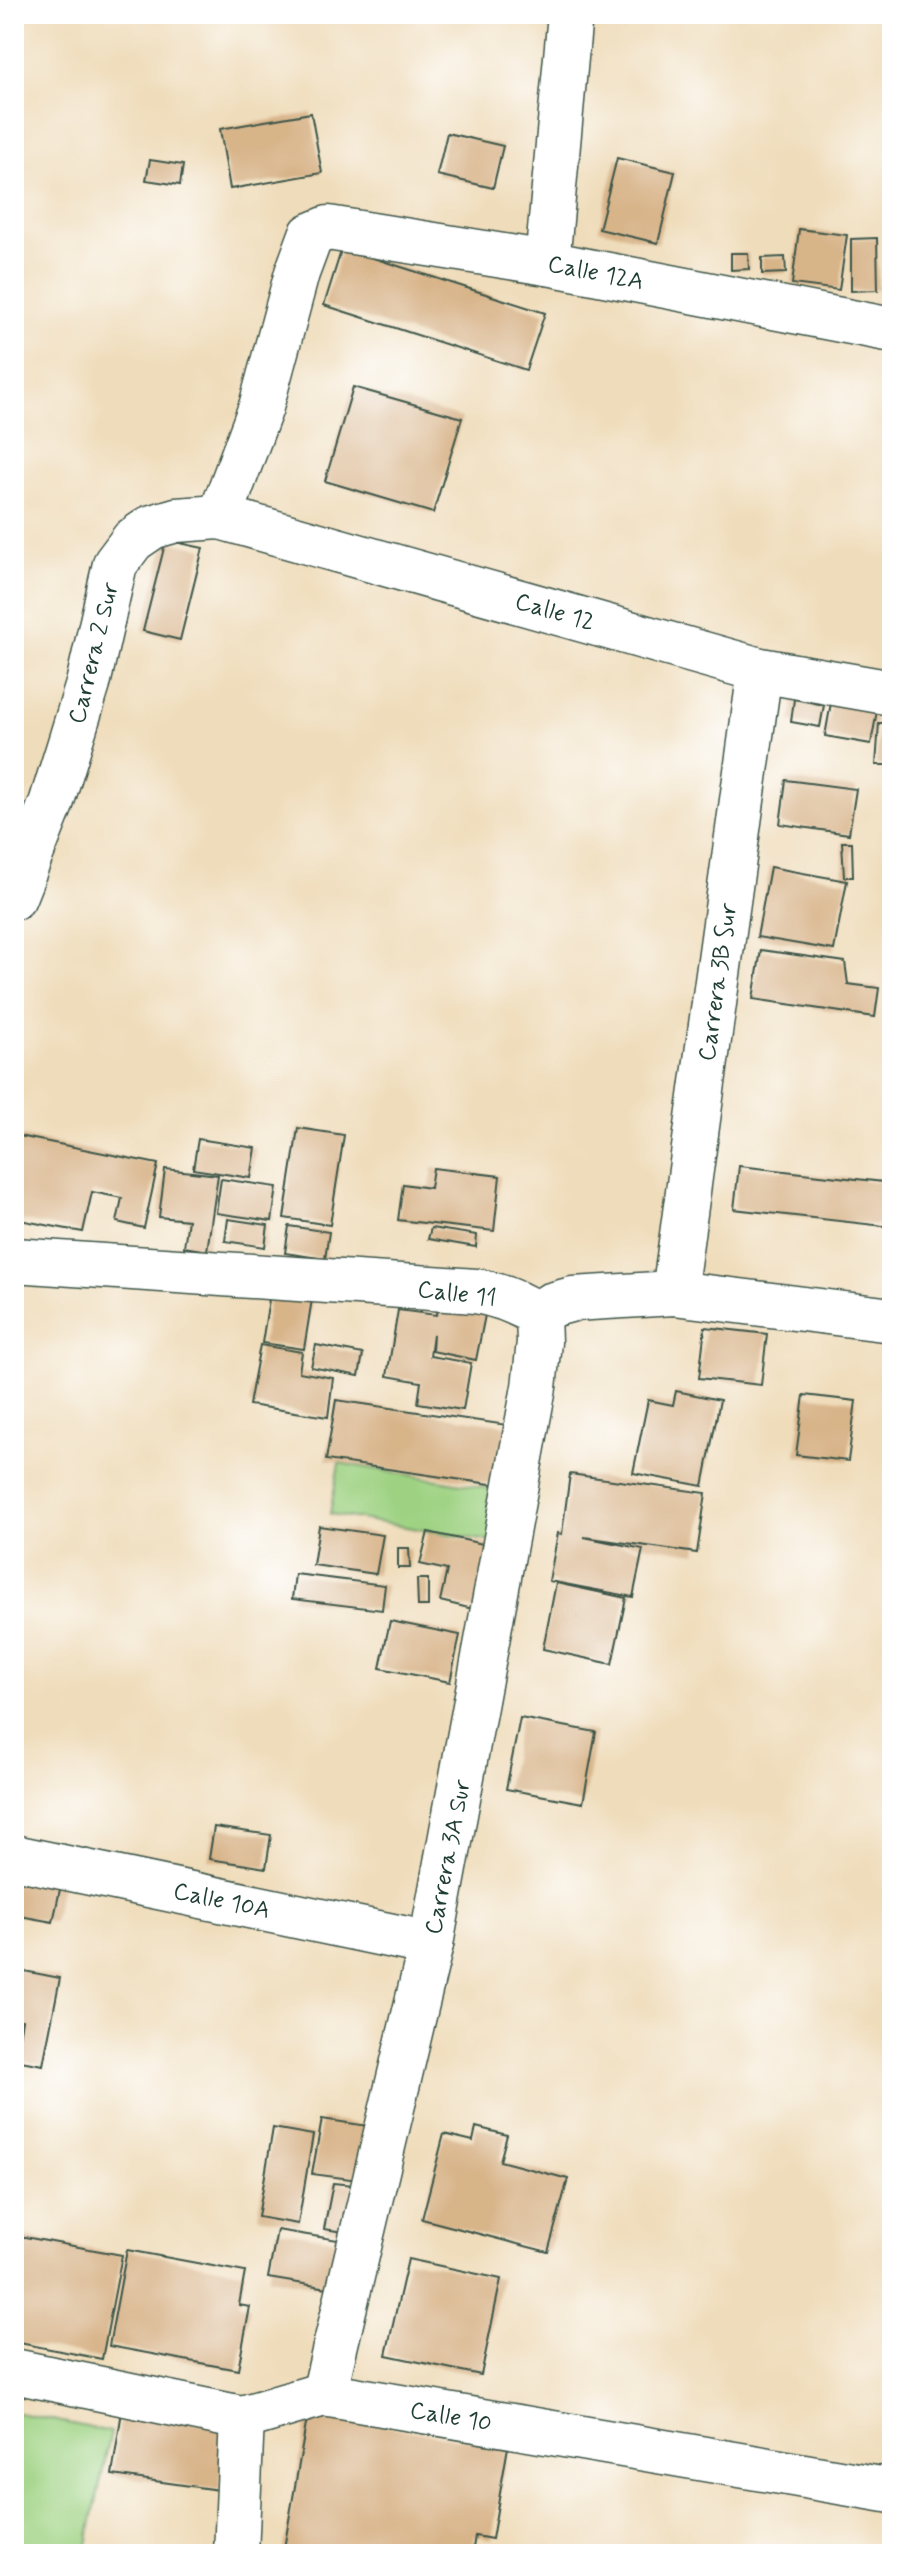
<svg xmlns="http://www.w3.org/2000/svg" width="906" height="2568" font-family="Mynerve,sans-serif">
  <rect width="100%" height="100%" fill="#fff"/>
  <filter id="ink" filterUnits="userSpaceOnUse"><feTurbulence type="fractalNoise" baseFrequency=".0125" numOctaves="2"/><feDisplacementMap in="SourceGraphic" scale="16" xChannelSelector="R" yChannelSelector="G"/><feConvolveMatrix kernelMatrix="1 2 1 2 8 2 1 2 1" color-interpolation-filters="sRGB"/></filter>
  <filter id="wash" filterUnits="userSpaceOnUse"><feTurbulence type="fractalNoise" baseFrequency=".006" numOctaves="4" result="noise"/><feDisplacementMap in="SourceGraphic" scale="32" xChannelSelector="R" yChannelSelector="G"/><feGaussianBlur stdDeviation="1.8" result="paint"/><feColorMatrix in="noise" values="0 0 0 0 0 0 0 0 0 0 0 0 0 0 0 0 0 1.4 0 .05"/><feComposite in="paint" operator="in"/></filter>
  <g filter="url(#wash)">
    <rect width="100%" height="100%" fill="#efdcba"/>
    <g fill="#9ed282" stroke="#5e885b" stroke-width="2">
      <path d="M339 1463 503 1491 494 1542 330 1514Z"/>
      <path d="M14 2412 111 2432 85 2554H14Z"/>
    </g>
    <g id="blocks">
      <g fill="#d8b489">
        <path d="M311 113 322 173 230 189 220 129Z"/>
        <path d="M447 133 503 146 493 188 437 175Z"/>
        <path d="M617 158 675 172 658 243 599 229Z"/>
        <path d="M150 160 183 165 180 185 146 180Z"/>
        <path d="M799 229 847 235 839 290 792 284Z"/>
        <path d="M877 238 878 290 851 291V239Z"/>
        <path d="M342 248 545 313 526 370 324 305Z"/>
        <path d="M731 253H748L749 269 731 270Z"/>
        <path d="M785 257 786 273 762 274V258Z"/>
        <path d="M353 387 462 418 433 513 325 481Z"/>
        <path d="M166 540 203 548 180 640 143 631Z"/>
        <path d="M832 697 878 705 871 744 825 736Z"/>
        <path d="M794 699 824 705 820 727 791 722Z"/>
        <path d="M879 723H892V765H876Z"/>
        <path d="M786 780 856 789 849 834 780 824Z"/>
        <path d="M842 842H852L853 877H844Z"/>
        <path d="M770 867 847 881 834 950 757 937Z"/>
        <path d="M761 950 845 962 848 984 879 988 875 1017 753 999Z"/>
        <path d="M298 1128 344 1135 330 1225 284 1218Z"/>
        <path d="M14 1135 158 1164 144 1228 117 1222 122 1198 92 1192 83 1232 14 1219Z"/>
        <path d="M198 1139 256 1148 251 1178 193 1169Z"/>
        <path d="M739 1166 892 1183V1227L734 1209Z"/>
        <path d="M433 1168 500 1176 494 1231 398 1220 403 1184 430 1188Z"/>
        <path d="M165 1169 218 1175 207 1251 184 1247 188 1220 159 1217Z"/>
        <path d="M221 1179 277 1187 272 1221 216 1213Z"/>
        <path d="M228 1219 268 1225 265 1247 225 1241Z"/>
        <path d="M289 1226 329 1232 325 1259 285 1253Z"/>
        <path d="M431 1228 477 1235 476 1247 428 1239Z"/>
        <path d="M271 1287 313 1293 304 1349 262 1343Z"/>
        <path d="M441 1306 485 1315 476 1360 432 1351 433 1334 430 1356 471 1363 463 1410 418 1403 421 1382 387 1376 398 1310 436 1315Z"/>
        <path d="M705 1327 767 1334 761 1385 699 1378Z"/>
        <path d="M260 1345 302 1352 299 1372 333 1378 328 1417 249 1405Z"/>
        <path d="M316 1345 363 1354 359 1376 311 1367Z"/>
        <path d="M676 1391 720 1400 703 1486 633 1473 648 1400 673 1405Z"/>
        <path d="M804 1395 856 1401 848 1461 796 1455Z"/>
        <path d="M336 1400 514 1426 504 1486 326 1460Z"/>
        <path d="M570 1474 706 1493 697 1553 584 1537 643 1549 633 1597 549 1581 558 1533 562 1534Z"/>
        <path d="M319 1526 383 1535 376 1574 313 1565Z"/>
        <path d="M428 1532 492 1546 477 1610 440 1601 447 1570 420 1564Z"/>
        <path d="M398 1548H409L410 1568H398Z"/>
        <path d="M295 1574 385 1585 382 1610 292 1599Z"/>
        <path d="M417 1579H428V1606H418Z"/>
        <path d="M556 1583 626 1598 612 1664 543 1649Z"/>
        <path d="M390 1621 460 1635 450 1682 380 1668Z"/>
        <path d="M520 1718 596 1732 583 1803 506 1789Z"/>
        <path d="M214 1827 271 1835 266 1868 209 1859Z"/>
        <path d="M14 1871 62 1880 53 1922 14 1915Z"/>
        <path d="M14 1969 60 1978 43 2065 15 2060 22 2020 14 2019Z"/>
        <path d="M14 2112 23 2114 15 2150H14Z"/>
        <path d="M322 2119 368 2126 358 2180 312 2174Z"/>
        <path d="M476 2127 507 2135 500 2161 568 2179 548 2252 422 2219 444 2134 473 2141Z"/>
        <path d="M273 2128 313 2135 298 2224 258 2217Z"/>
        <path d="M333 2183 353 2185 344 2232 324 2229Z"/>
        <path d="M277 2230 338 2240 328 2288 268 2278Z"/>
        <path d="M14 2235 122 2255 102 2359 14 2342Z"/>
        <path d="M127 2250 245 2272 239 2305 250 2307 238 2370 109 2346Z"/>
        <path d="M408 2259 501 2279 481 2375 386 2355Z"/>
        <path d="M122 2411 228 2427 219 2490 112 2475Z"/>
        <path d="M308 2413 508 2447 492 2539 475 2536 472 2554H404L386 2551V2554H283Z"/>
      </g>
    </g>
  </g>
  <g filter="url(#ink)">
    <use href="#blocks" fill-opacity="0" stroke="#3e5548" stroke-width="2"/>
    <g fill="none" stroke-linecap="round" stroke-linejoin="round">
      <g stroke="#3e5548" stroke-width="47">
        <g id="minor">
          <path d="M547 263 570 14"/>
          <path d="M220 517 760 670 892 693"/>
          <path d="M14 897 51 804 70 743 88 684 115 564 133 540 152 527 176 520 220 517 261 407 297 273 311 235 328 228 547 263 892 330"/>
          <path d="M14 1260 476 1291C500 1295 518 1302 538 1315"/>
          <path d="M674 1293 760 670"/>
          <path d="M538 1315 551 1305 573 1299 674 1293 892 1320"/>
          <path d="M14 1857 431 1944"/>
          <path d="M14 2371 242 2418 324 2394 892 2491"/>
          <path d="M324 2394 431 1944 534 1387 539 1342 538 1315"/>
          <path d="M236 2554 242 2418"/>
        </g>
      </g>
      <use href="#minor" stroke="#fff" stroke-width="44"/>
    </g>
  </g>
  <g text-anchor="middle" stroke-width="6" stroke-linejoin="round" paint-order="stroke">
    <g font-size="24" fill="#1f3d34" stroke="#fff">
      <text transform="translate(596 272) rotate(11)" y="8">Calle 12A</text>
      <text transform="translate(555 611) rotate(16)" y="8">Calle 12</text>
      <text transform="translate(93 653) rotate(-76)" y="8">Carrera 2 Sur</text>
      <text transform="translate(717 982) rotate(-82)" y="8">Carrera 3B Sur</text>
      <text transform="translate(457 1293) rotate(7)" y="8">Calle 11</text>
      <text transform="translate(447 1857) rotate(-79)" y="8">Carrera 3A Sur</text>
      <text transform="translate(222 1900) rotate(12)" y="8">Calle 10A</text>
      <text transform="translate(451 2416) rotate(10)" y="8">Calle 10</text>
    </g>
  </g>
  <rect width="906" height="2568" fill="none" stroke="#fff" stroke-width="48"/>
</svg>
